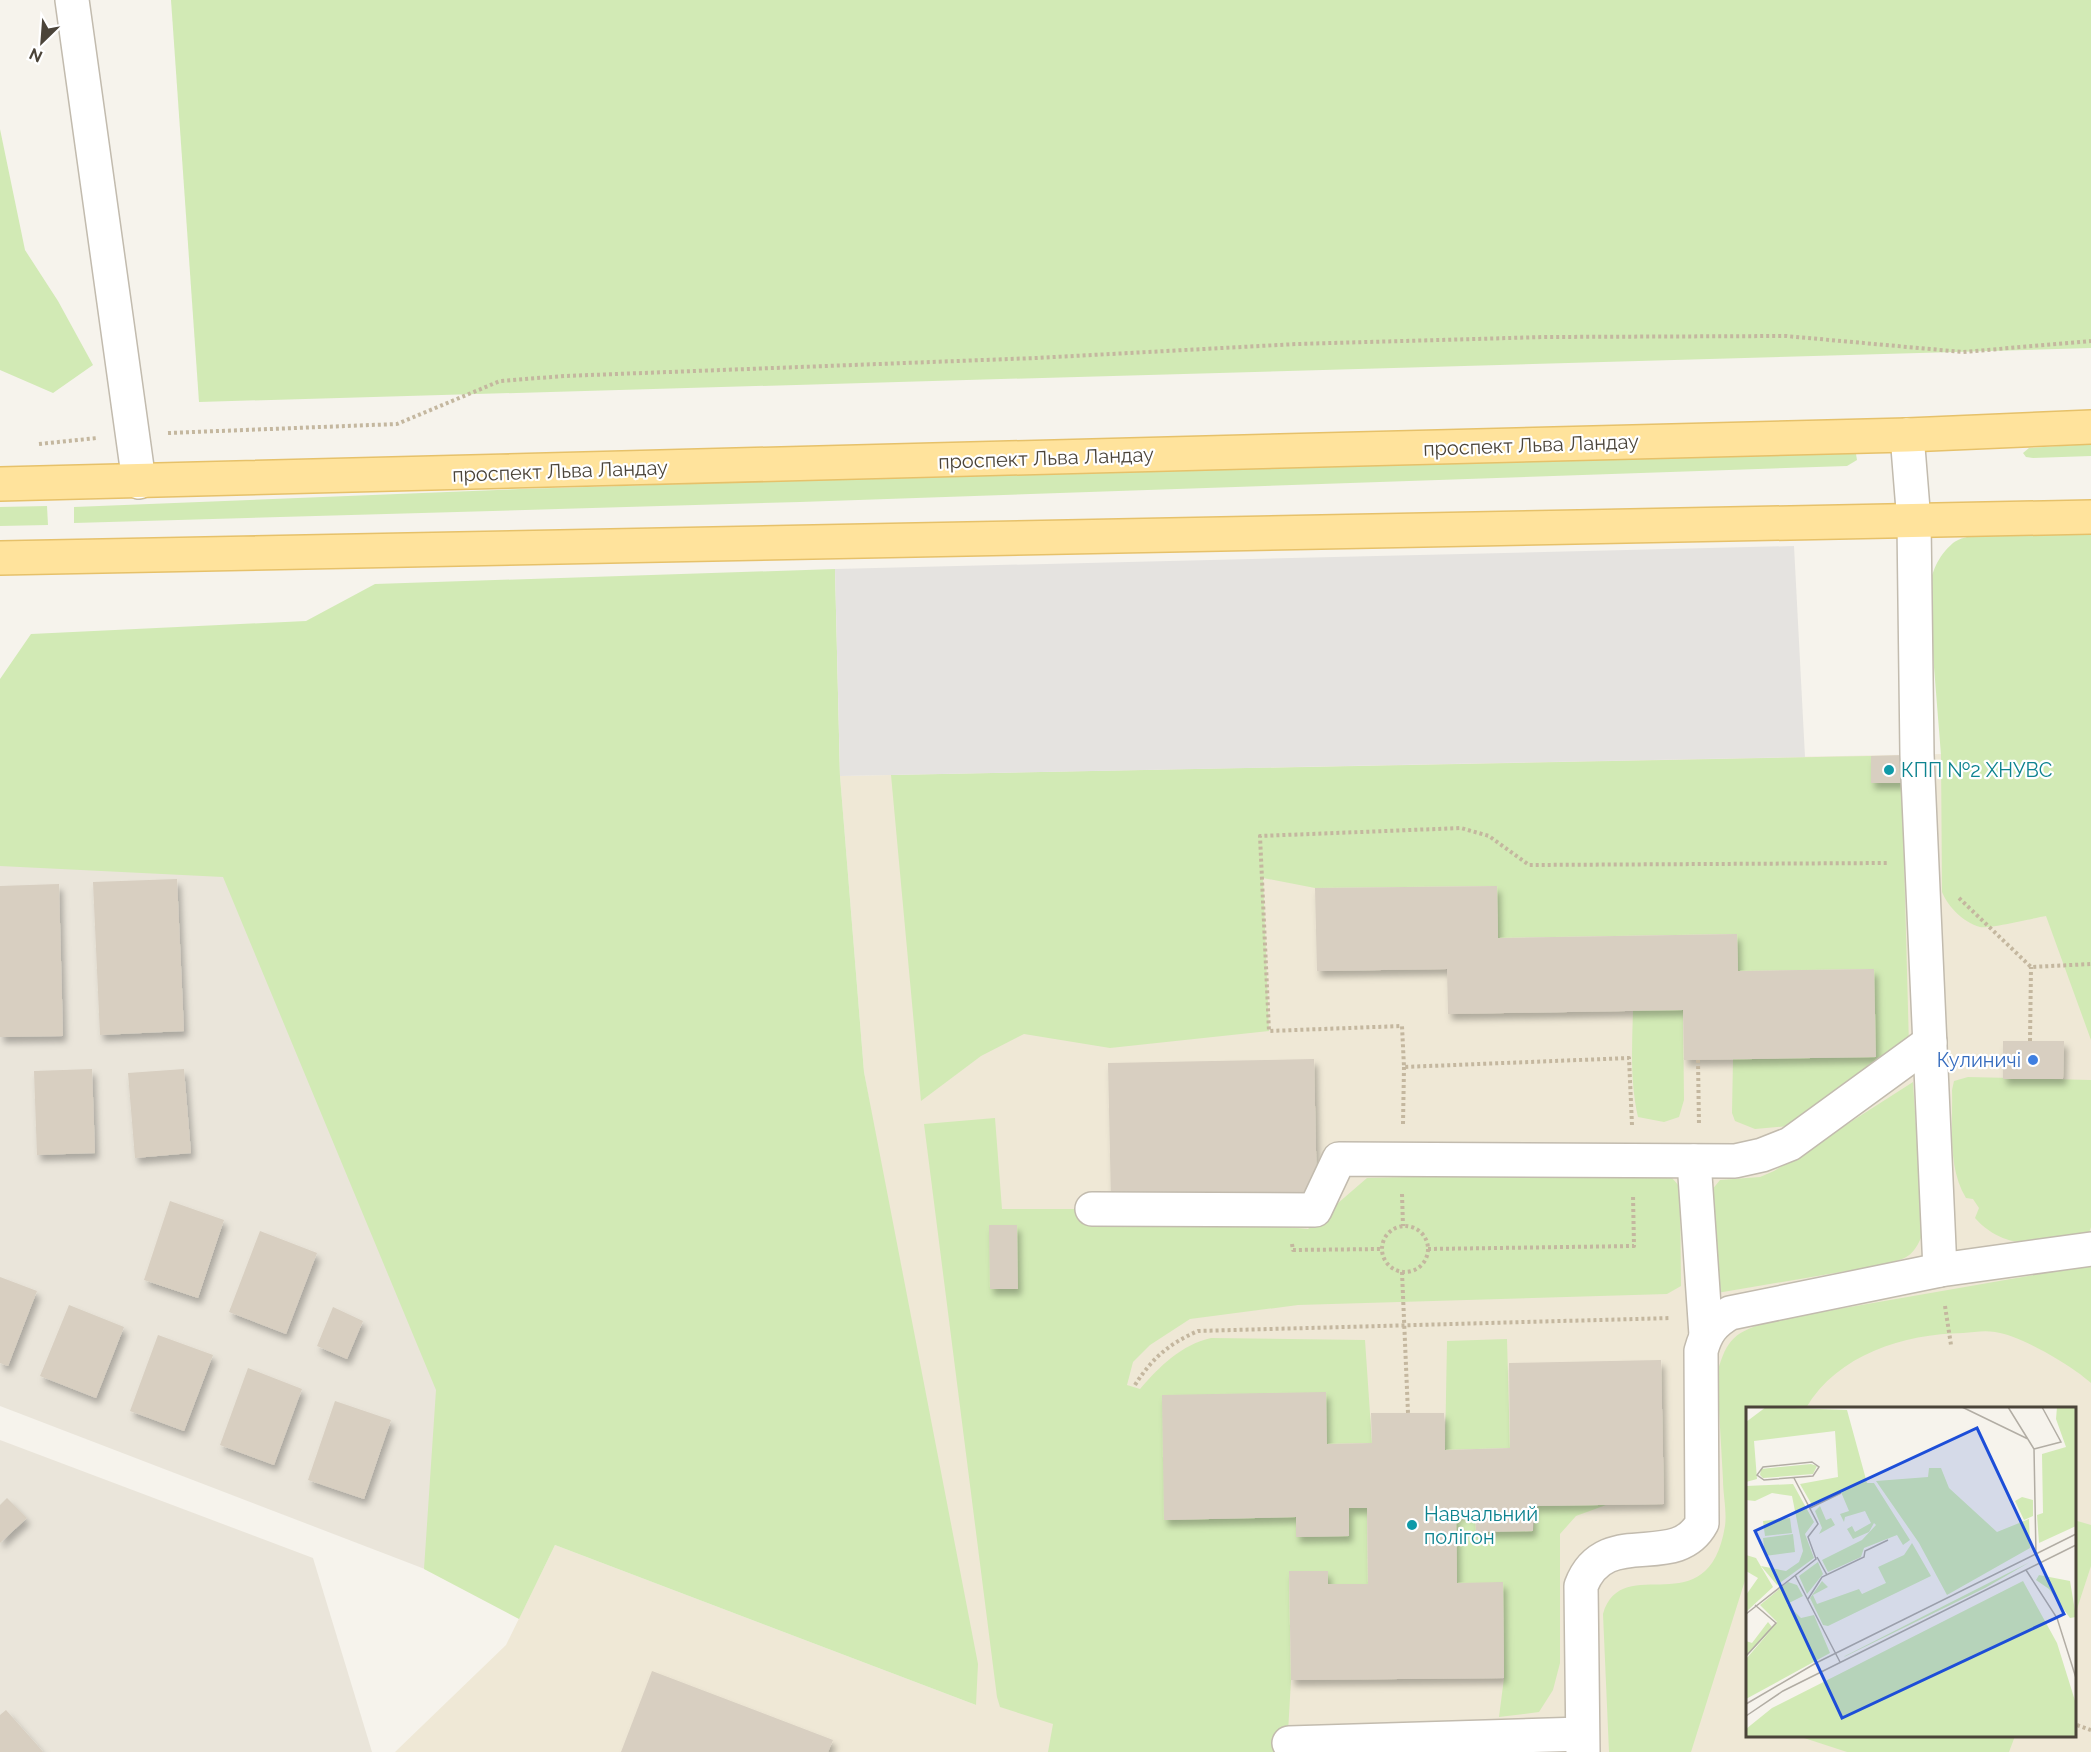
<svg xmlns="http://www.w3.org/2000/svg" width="2091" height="1752" font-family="Raleway,sans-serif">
  <defs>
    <filter id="shadow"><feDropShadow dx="3.5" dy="6" stdDeviation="3" flood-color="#0004"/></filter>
  </defs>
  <rect width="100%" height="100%" fill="#f6f3ec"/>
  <g fill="#eae5da">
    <path d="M0 752 274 850 496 1347 456 1581 0 1406Z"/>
    <path d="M0 1440 313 1558 372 1752H0Z"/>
  </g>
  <path fill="#efe8d6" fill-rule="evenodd" d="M2091 751V1752H395L506 1645 555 1545 976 1705 864 1072 840 776ZM1748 1408H2074V1736H1748Z"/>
  <g fill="#d2eab5">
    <path d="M171 0H2091V348L199 402Z"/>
    <path d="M0 129 25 250 58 301 93 365 53 393 0 370Z"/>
    <path d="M2091 444V456L2033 458 2026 457 2023 453 2029 448Z"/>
    <path d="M1846 449 1856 454 1857 460 1847 466 800 502 74 523V507L520 489Z"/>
    <path d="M47 506 48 525 0 526V507Z"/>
    <path d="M2091 528V1040L2046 916C2034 918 1989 929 1980 927 1963 922 1948 907 1942 892L1941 755 1928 592C1932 572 1937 557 1953 543 1971 528 2063 529 2091 528Z"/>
    <path d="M835 569 840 776 864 1072 978 1664 976 1705 555 1545 519 1619 424 1569 436 1390 223 877 0 866V679L31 634 306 621 375 584Z"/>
    <path d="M1871 756 1872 783H1902L1909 1046 1801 1125 1755 1129 1735 1121 1732 1113 1733 1059 1875 1057 1874 969 1738 971 1737 934 1498 938 1497 886 1315 888 1263 878 1269 1031 1110 1048 1024 1034 981 1056 921 1101 891 775Z"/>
    <path d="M1633 1010H1683L1684 1100 1679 1117 1664 1122 1638 1117C1630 1082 1632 1046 1633 1010Z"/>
    <path d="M1968 1077 2091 1080V1227L2088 1236C2047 1244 2006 1253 1975 1218L1979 1208 1973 1199 1966 1198C1947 1167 1953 1125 1952 1090L1954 1081Z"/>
    <path d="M1913 1082 1923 1233C1913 1258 1907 1258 1882 1265L1717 1293 1711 1191 1720 1180 1760 1177 1774 1171Z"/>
    <path d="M995 1118 1002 1209H1092L1308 1229 1367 1178 1654 1171C1667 1173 1673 1177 1680 1188L1681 1286 1667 1294 1298 1305 1190 1319 1150 1345 1133 1362 1127 1385 1140 1389C1160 1366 1181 1345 1211 1338L1365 1340 1372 1443 1327 1444 1164 1520 1296 1517 1297 1537 1349 1536V1508H1367L1368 1584H1328L1327 1571H1289L1291 1680 1287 1750 1548 1748 1554 1752H1048L1053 1724 1000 1707 997 1697 924 1124Z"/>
    <path d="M2091 1265V1383C2073 1366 2020 1335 1995 1332 1985 1330 1974 1332 1963 1333 1904 1334 1838 1354 1806 1408H1748L1747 1574 1691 1752H1609L1603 1614C1622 1549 1708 1629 1725 1526 1727 1512 1723 1494 1723 1480 1721 1445 1719 1409 1717 1374 1727 1337 1735 1333 1769 1321Z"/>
    <path d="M1507 1339 1510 1448 1445 1450 1447 1341Z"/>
    <path d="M1606 1505 1576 1516 1560 1534V1663L1553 1690 1539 1712 1499 1717 1504 1678 1503 1583H1457L1456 1513 1475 1514 1476 1532 1533 1531 1536 1506Z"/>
    <path d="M2074 1520 2091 1525V1566L2075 1615Z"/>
    <path d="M1798 1736H2015L2009 1752H1847Z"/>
  </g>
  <path fill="#e5e3e0" d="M1794 546 1805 757 840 776 835 569Z"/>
  <g fill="#d8cfc1" filter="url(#shadow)">
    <path d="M1907 755 1902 783H1871V756Z"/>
    <path d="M177 879 184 1031 100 1035 93 882Z"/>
    <path d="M59 884 63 1036 0 1037V886Z"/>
    <path d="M1497 886 1498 938 1737 934 1738 971 1874 969 1876 1057 1684 1060 1683 1010 1448 1014 1447 969 1317 971 1315 888Z"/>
    <path d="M2003 1041H2064L2063 1079H2003Z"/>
    <path d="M1314 1059 1317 1196 1111 1200 1108 1063Z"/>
    <path d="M92 1069 95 1153 37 1155 34 1071Z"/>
    <path d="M184 1069 191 1153 135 1158 128 1073Z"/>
    <path d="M170 1201 224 1220 198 1298 144 1280Z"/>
    <path d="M989 1225H1017L1018 1289H990Z"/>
    <path d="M260 1231 317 1253 286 1334 229 1312Z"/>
    <path d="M0 1277 37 1291 8 1366 0 1363Z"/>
    <path d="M69 1305 124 1327 96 1398 40 1376Z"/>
    <path d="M333 1307 363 1321 347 1359 317 1346Z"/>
    <path d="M158 1335 213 1355 184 1431 130 1411Z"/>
    <path d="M1661 1360 1664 1504 1533 1506V1531L1476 1532 1475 1514 1456 1513 1457 1583 1503 1582 1504 1678 1291 1680 1289 1571H1328V1584H1368L1367 1508H1349V1536L1296 1537V1517L1164 1520 1162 1395 1326 1392 1327 1444 1372 1443 1371 1413H1444L1445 1450 1510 1448 1509 1363Z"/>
    <path d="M248 1368 302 1389 274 1465 220 1445Z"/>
    <path d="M335 1401 391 1420 364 1499 308 1480Z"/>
    <path d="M7 1498 27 1518 0 1543V1505Z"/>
    <path d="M652 1671 833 1740 828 1752H621Z"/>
    <path d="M6 1710 38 1746 43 1752H0V1715Z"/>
  </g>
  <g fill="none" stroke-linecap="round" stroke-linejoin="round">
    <g stroke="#c2bbae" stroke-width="36">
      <g id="minor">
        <path d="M72 0 139 482"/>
        <path d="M1907 435 1914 522 1917 755 1940 1270"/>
        <path d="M1694 1161 1706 1335"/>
        <path d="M1092 1209 1315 1210 1339 1159 1735 1161 1762 1155 1790 1144 1930 1042"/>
        <path d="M1289 1743 1582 1734"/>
        <path d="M1583 1752 1581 1586C1605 1523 1675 1573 1702 1523L1701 1351C1706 1332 1713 1323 1730 1313L1940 1270 2091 1249"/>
      </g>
    </g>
    <g stroke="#e6c16a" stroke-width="36">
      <g id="major">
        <path d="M0 484 1907 435 2091 427"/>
        <path d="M0 558 2091 517"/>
      </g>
    </g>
    <g stroke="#c4b79f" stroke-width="4" stroke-dasharray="3 3" stroke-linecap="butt">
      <path d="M168 433 397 424 500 381 564 376 1036 358 1297 344 1545 337 1786 336 1963 352 2091 341"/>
      <path d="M39 444 97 438"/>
      <path d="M1959 898 2031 967 2091 964"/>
      <path d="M2030 1041 2031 967"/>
      <path d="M1698 1060 1699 1125"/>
      <path d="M1403 1124 1404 1067"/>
      <path d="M1632 1125 1629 1058 1404 1067 1402 1026 1269 1031 1260 836 1461 828 1489 836 1529 865 1888 863"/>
      <path d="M1402 1194 1403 1226"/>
      <circle cx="1405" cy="1249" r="23"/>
      <path d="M1292 1244 1293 1250 1382 1249"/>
      <path d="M1428 1249 1634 1246 1633 1195"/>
      <path d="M1402 1272 1408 1413"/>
      <path d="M1945 1306 1951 1345"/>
      <path d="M1135 1385C1152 1358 1170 1343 1198 1331L1671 1318"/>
      <path d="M2077 1725 2091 1730"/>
    </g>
    <use href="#minor" stroke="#fff" stroke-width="33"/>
    <use href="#major" stroke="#ffe39c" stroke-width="33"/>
  </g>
  <g fill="#0f9aa8" stroke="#fff" stroke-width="2">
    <circle cx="1889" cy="770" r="6"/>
    <circle cx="1412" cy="1525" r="6"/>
  </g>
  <circle fill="#3f7fe0" stroke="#fff" stroke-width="2" cx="2033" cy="1060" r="6"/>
  <g text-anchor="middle" stroke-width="4.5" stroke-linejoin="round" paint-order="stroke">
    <g font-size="20" fill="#4b4439" stroke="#fff">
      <text transform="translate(1531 445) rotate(-2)" y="7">проспект Льва Ландау</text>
      <text transform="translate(1046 458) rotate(-2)" y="7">проспект Льва Ландау</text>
      <text transform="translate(560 471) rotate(-2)" y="7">проспект Льва Ландау</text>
    </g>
    <g font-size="20" fill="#0d838f" stroke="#fff" text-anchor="start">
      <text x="1901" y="777">КПП №2 ХНУВС</text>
      <text x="1424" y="1521">Навчальний<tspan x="1424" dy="23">полігон</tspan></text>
    </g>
    <g font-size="20" fill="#366cbe" stroke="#fff" text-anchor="end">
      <text x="2021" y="1067">Кулиничі</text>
    </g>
  </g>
  <g transform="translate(1746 1407)">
    <rect width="330" height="330" fill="#f6f3ec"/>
    <path d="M20 0 101 3 121 76H128L164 133 157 138 151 128 118 141 115 150 82 165 76 153 116 133 130 118 128 116 123 125 107 132 101 122 106 119 109 125 125 116 119 104 99 110 98 115 94 107 103 104 95 85 66 98 54 77 92 70 89 24 8 34 11 72 0 75V79L47 77 68 115 59 127 68 151 31 178 15 159 40 164 53 155 57 144 46 89 26 86 9 94 0 93V15ZM311 0H330V119L293 136 291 108 297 106 296 47 320 40 310 12ZM65 57 71 59 67 67 17 71 14 68 15 62ZM183 61H195L203 81 251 125 283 112 284 141 201 188 173 136 130 74 182 70ZM276 90 287 93V109L278 113 269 94ZM74 99 80 113 85 111 89 118 73 127 76 121 69 104ZM44 111 46 126 19 129 17 114ZM47 127 49 145 19 149 17 131ZM166 136 185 169 82 219 77 218 64 191 76 174 82 180 67 188 71 197 113 182 116 187 140 176 132 160 158 148ZM0 148 10 151 27 180 0 205V188L12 171 0 164ZM72 155 77 167 61 187 53 169ZM284 155 239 181 98 250 99 249ZM293 168 324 174 330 210 324 211 303 182 290 173ZM277 174 311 236 330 297V330H0V322L26 301ZM42 175 51 178 57 189 41 197 55 211 68 208 84 246 0 292V252L26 222 0 250V234L6 236 22 215 26 220 31 215 14 198Z" fill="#d2eab5"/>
    <path fill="none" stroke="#b2ada4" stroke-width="1.5" d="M216 0 282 32M262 0 288 42 290 148M288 42 315 35 296 0M66 55 73 60 67 69 18 73 11 68 17 60ZM64 101 95 86M71 150 81 168M280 163 311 211 330 271M49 168 94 255M62 192 76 170 118 150 119 144 142 133M0 207 70 152 62 130 72 117 48 71M0 249 30 216 9 198M0 297 70 256 330 127M0 309 37 284 330 138"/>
    <path fill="#1d4ed8" fill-opacity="0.15" stroke="#1d4ed8" stroke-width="3" d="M231 21 318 207 96 311 9 124Z"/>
    <rect width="330" height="330" fill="none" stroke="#4b4439" stroke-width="3"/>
  </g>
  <g transform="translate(42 42) rotate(205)" stroke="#ffffff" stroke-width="4.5" paint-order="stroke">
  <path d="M0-4.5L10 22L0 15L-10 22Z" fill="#4b4439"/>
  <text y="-9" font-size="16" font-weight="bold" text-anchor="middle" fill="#4b4439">N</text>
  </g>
</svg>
